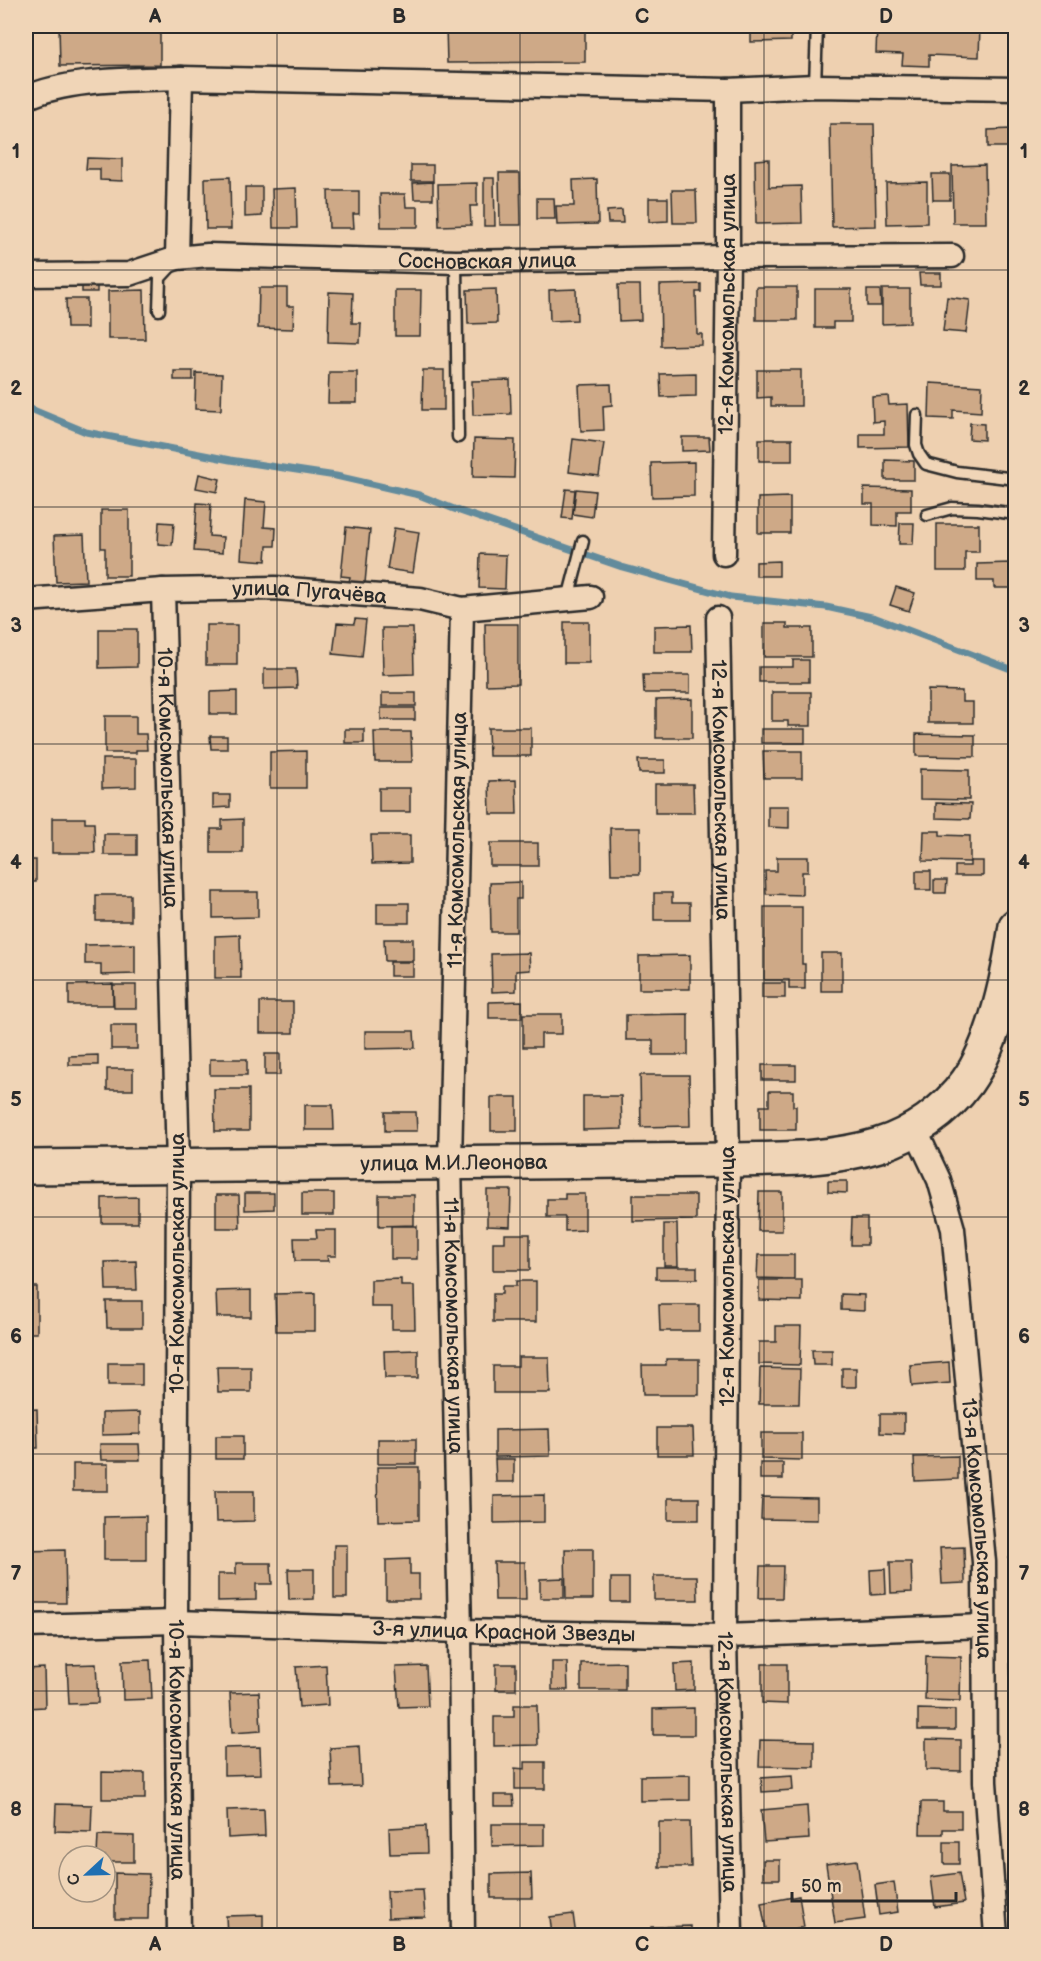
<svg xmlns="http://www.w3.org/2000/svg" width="1041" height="1961" font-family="'Balsamiq Sans',sans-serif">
  <rect width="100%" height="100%" fill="#eed0b0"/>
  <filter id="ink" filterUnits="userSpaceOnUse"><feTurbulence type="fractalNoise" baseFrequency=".0167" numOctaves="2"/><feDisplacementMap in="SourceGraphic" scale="12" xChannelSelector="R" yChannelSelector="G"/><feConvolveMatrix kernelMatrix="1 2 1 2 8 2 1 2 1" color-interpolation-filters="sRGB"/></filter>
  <g filter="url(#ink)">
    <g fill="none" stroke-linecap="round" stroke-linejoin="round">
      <path stroke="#628b9c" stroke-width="7" d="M26 407 86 432 230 460 336 476 419 495 454 509 622 567 731 597 826 607 876 618 1016 671"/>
    </g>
    <g fill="#cea987" stroke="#2b2b2b" stroke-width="1.5">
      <path d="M59 26H160V65L60 66Z"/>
      <path d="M446 26H585V62L447 63Z"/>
      <path d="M751 26H791V41L751 42Z"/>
      <path d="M877 26H980L979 57 929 55V66L902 65 903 54 876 53Z"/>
      <path d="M830 124H874L876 226 832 227Z"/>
      <path d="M1011 129 1012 147H988V130Z"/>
      <path d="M87 158 122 159V181L100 180V169H86Z"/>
      <path d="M769 159V187L801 186 802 223 756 224 755 160Z"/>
      <rect x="411" y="165" width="22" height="16"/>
      <path d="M985 165 986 223H953L952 166Z"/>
      <path d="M499 173H520L521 225H500Z"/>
      <path d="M932 174H950V200H933Z"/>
      <path d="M230 177 231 229H206L205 178Z"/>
      <path d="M484 178H494L495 226H484Z"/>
      <path d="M597 179 598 224 557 225 556 206H574L573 180Z"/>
      <path d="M433 182V199H414L413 183Z"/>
      <path d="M927 182V223L887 224 886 183Z"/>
      <path d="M477 183V206H470L471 225 439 226 438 184Z"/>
      <path d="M245 187H262V216L245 217Z"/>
      <path d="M296 188 297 228H273L272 189Z"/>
      <path d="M672 190H696L697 223H673Z"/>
      <path d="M328 191H359V214H353L354 228H329Z"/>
      <path d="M380 194H405L406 207H418V227H381Z"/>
      <path d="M537 198H554L555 219H537Z"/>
      <path d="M649 198H668V221L649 222Z"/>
      <path d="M622 210 623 223H608L607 211Z"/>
      <path d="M919 273H941V285H920Z"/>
      <rect x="82" y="281" width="15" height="11"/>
      <path d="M701 284V292H696L697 334H702V345L661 346 660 285Z"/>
      <path d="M618 285H640L641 320 619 321Z"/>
      <rect x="756" y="287" width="41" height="33"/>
      <path d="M259 288H287V306H294L293 329 258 328Z"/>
      <path d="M496 289 497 323 468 324 467 290Z"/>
      <path d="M576 289 577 320 550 321 549 290Z"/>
      <path d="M815 289H851V322H833V328H815Z"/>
      <path d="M882 289H910V323L882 324Z"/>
      <path d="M144 290 145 339H108V291Z"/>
      <path d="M395 290H421L420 336H395Z"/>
      <path d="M867 290H880L881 306H867Z"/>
      <path d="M329 292 353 293 352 323H361L360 343 328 342Z"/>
      <rect x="26" y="295" width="6" height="43"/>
      <path d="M947 297 970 300 966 333 943 331Z"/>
      <path d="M66 299H87V328H67Z"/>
      <path d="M423 370H444V410H422Z"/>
      <path d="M757 370H801V406H771V397L757 398Z"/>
      <rect x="174" y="371" width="19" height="9"/>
      <path d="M329 372H357V403H328Z"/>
      <path d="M196 373 222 374 221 410 195 409Z"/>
      <path d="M696 373V396L661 397 660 374Z"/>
      <path d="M510 380 511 414 473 415 472 381Z"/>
      <path d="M930 383 982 386 981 412 953 410V419L929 418Z"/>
      <path d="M611 384 612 405 603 406 604 430 581 431 579 385Z"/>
      <path d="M888 396 889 405 908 404 909 447 860 448V434H884V421L873 422 872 397Z"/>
      <path d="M970 423 984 424V440L969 439Z"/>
      <path d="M682 437H709L710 450 682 451Z"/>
      <path d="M474 439 515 440 514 478 473 477Z"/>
      <path d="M573 439 604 443 599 476 569 472Z"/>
      <rect x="759" y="439" width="33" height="22"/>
      <path d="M885 460 914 461V480H885Z"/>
      <path d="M694 462V496L652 497 651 463Z"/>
      <path d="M199 474 220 479 217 492 196 488Z"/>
      <path d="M864 488 911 489V511H897V526L873 525V504H864Z"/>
      <path d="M566 489 575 490 572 519 562 518Z"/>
      <path d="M576 489 595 491 592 517 573 514Z"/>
      <path d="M790 497V533H758V498Z"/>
      <path d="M245 500 266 502 264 527 276 528 275 546H267L266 561 241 559Z"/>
      <path d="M197 503 211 504 209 536 223 537 222 553 194 551Z"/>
      <path d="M101 510H129V576H105V548H101Z"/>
      <path d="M159 522 174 523 172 545 158 544Z"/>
      <path d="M900 523H914L913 544H899Z"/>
      <path d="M937 524H979V552H965V571H937Z"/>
      <path d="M346 527 370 530 365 583 349 582 350 577 341 576Z"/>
      <path d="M394 528 419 532 413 573 387 569Z"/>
      <path d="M84 535 86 581 56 582 54 536Z"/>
      <path d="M480 554 506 555 505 589 479 588Z"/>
      <path d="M779 561V576H756V562Z"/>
      <path d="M1011 563V588H994V581H977V564Z"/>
      <path d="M896 587 915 593 909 611 890 605Z"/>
      <path d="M355 619 366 620 362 657 333 654 337 623 354 624Z"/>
      <rect x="564" y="622" width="25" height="41"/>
      <path d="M764 623H787V628H812V657H764Z"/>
      <path d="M485 624H518V684L486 685Z"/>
      <rect x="206" y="625" width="31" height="40"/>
      <path d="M691 625 692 652H654V626Z"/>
      <path d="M382 628H413L414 674 383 675Z"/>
      <path d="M99 629H137V667L99 668Z"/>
      <path d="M793 660H809V682H759V667H793Z"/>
      <path d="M264 669H296L297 688 264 689Z"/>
      <path d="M643 675H690V693H644Z"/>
      <path d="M928 690 962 691V702H973V723H928Z"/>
      <path d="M237 691V714H210V692Z"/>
      <path d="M772 692H811V726H788V721H772Z"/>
      <rect x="382" y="693" width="34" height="13"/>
      <path d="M692 699V738H656V700Z"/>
      <rect x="381" y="708" width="34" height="12"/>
      <path d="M105 716H136V734H146L147 750H136V753H105Z"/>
      <path d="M488 728H531V756H489Z"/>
      <rect x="345" y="729" width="19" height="14"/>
      <rect x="761" y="729" width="44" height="14"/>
      <path d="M374 732H411L412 762H375Z"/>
      <path d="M916 734 975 735V757L916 756Z"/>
      <path d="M210 736H227V749H211Z"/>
      <path d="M306 751V788H270V752Z"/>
      <path d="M763 751H802V778H764Z"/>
      <path d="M102 759H136V787L102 788Z"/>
      <path d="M638 760H665V773H639Z"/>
      <path d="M920 769 969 770V800L920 799Z"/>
      <path d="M516 780 517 814H490L489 781Z"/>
      <path d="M655 784H693L694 813H655Z"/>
      <rect x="379" y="788" width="31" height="24"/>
      <path d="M213 795H230V807L213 808Z"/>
      <path d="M936 803 971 804 970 819 936 818Z"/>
      <path d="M768 806H789V828L768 827Z"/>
      <path d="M52 818H85V823H94L95 853H52Z"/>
      <path d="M243 819V853H211V829H222V820Z"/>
      <path d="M610 828H640V874H611Z"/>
      <path d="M924 831H940V835L970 836V862L923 861Z"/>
      <rect x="104" y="834" width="33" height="21"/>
      <path d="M371 835H410V863L372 864Z"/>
      <rect x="490" y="843" width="48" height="23"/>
      <path d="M777 857H808V872H802V895L766 894 765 871H777Z"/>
      <rect x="26" y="860" width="10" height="22"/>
      <path d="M970 861H983V876H955V866H970Z"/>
      <rect x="916" y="871" width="15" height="19"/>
      <path d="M934 880H947L946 893H934Z"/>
      <path d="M521 882V899H516V932H491L490 883Z"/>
      <path d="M213 892H258V917L213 918Z"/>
      <path d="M654 893H672V903H690V920H654Z"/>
      <rect x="96" y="895" width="35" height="26"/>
      <rect x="377" y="903" width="32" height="20"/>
      <path d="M764 907H802V964H805V989H789V980H764Z"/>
      <path d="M26 920H31L32 944H26Z"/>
      <path d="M240 935 241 978H215V936Z"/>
      <path d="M384 939H413V961H385Z"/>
      <path d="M135 944V974L101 975V964H85V945Z"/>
      <path d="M529 953 530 970 516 971V991L492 992 491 954Z"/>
      <rect x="821" y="953" width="21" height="38"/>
      <path d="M690 955V989H639V956Z"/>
      <rect x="390" y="962" width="23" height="14"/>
      <rect x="762" y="983" width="23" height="15"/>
      <path d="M113 984V1005H69V985Z"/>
      <path d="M113 985H136V1008H114Z"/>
      <rect x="26" y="987" width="6" height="19"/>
      <path d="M522 1001V1018H489V1002Z"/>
      <rect x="260" y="1002" width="33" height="31"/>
      <path d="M523 1014H562V1034H541V1047H523Z"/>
      <path d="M688 1014V1055H653V1040H626V1015Z"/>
      <rect x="111" y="1025" width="26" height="24"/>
      <path d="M365 1031H414L415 1048 365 1049Z"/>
      <rect x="265" y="1054" width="15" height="21"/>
      <path d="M98 1055V1065H69V1056Z"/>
      <rect x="210" y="1059" width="37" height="16"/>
      <rect x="762" y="1065" width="34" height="15"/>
      <rect x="107" y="1069" width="26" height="21"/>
      <path d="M640 1075H689L690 1126 641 1127Z"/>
      <path d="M214 1089H249V1131H215Z"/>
      <path d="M769 1091H793V1106H796V1130H760V1106H769Z"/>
      <path d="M583 1096H621L622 1129 583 1130Z"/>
      <rect x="491" y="1097" width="26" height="34"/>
      <path d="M305 1105H333L334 1130H305Z"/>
      <path d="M385 1112H416L417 1131H385Z"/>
      <path d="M828 1181H847V1193L828 1192Z"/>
      <path d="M487 1190H511L510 1227 487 1226Z"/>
      <path d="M759 1192H782V1231H758Z"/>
      <path d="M245 1193H274V1209L245 1210Z"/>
      <rect x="302" y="1193" width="32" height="22"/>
      <path d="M565 1194H585V1230L565 1231V1217H547V1199H565Z"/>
      <path d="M216 1195H239L240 1228H216Z"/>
      <path d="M379 1195H414V1225L379 1226Z"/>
      <path d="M633 1195H696V1220L633 1221Z"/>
      <path d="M26 1197H31L32 1237H26Z"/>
      <path d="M138 1197V1223H102V1198Z"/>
      <path d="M852 1218H867V1245H851Z"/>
      <path d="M664 1224H677L678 1266H664Z"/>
      <rect x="391" y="1226" width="26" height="33"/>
      <path d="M316 1230H336V1256H327L328 1261H295L294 1238H317Z"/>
      <path d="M505 1234H530V1270H493V1242H505Z"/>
      <path d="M758 1255H794V1279L757 1278Z"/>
      <path d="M136 1261 137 1290H106L105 1262Z"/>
      <rect x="656" y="1267" width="41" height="12"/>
      <path d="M401 1279V1286H414L415 1329H392V1307H371V1280Z"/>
      <path d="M759 1280H802V1301L759 1300Z"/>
      <path d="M516 1281H536V1322H493V1294H502V1286H516Z"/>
      <rect x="26" y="1287" width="11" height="46"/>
      <path d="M251 1290V1317H217L216 1291Z"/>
      <path d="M315 1293V1331H276L275 1294Z"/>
      <path d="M841 1294 864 1295V1311L841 1310Z"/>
      <path d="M106 1301H142V1328H107Z"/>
      <path d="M659 1305H699V1331H660Z"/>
      <path d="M776 1326H801L800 1365 759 1364V1342H776Z"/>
      <path d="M418 1350V1378H385L384 1351Z"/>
      <path d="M812 1350H832V1365H813Z"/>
      <path d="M518 1357H549L550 1393H493V1366H518Z"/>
      <path d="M666 1359H699V1395H643L642 1365H666Z"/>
      <path d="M949 1362 950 1383 912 1386 910 1365Z"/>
      <rect x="108" y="1363" width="34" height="22"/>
      <path d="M217 1367H251V1392H218Z"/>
      <path d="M760 1368 800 1369 799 1404H759Z"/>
      <rect x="842" y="1368" width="14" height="19"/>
      <path d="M37 1409 38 1448H26V1410Z"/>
      <path d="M140 1412V1434L102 1435V1413Z"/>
      <path d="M880 1414H904V1434L880 1433Z"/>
      <path d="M657 1428H693L694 1455H657Z"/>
      <path d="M549 1429 550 1456 495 1457V1430Z"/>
      <path d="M761 1433H802V1460L761 1459Z"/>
      <rect x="216" y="1436" width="27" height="23"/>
      <rect x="378" y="1439" width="38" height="25"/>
      <path d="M100 1444H139L140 1460H101Z"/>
      <path d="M958 1456V1479L915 1481 914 1457Z"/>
      <path d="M495 1459H514V1482H496Z"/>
      <rect x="760" y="1463" width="23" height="16"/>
      <rect x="73" y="1464" width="35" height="27"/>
      <path d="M377 1467H419V1520L378 1521Z"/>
      <path d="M215 1491H254V1521L216 1522Z"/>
      <path d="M544 1495V1522L494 1523V1496Z"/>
      <path d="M762 1497 817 1498V1520L761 1519Z"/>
      <rect x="668" y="1498" width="31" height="22"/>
      <path d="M146 1516V1560H104V1517Z"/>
      <rect x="334" y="1545" width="13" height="53"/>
      <path d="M964 1547 965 1583 942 1584 940 1548Z"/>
      <path d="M565 1549H593V1599H566Z"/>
      <path d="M65 1550 66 1603H26V1551Z"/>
      <path d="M1009 1557H1016V1582H1010Z"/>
      <path d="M410 1559V1574H419V1599H386V1560Z"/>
      <path d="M494 1562H525L526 1600H495Z"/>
      <path d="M890 1562H911L912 1592 891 1593Z"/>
      <path d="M236 1563H271L272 1584H256V1600L218 1601V1574H236Z"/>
      <path d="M760 1566H783L782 1598H759Z"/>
      <path d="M288 1569H314V1599L289 1600Z"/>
      <path d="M885 1569 886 1594 871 1595 870 1570Z"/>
      <path d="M654 1576H697L698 1600H654Z"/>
      <path d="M564 1578V1598H540V1579Z"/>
      <rect x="611" y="1578" width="18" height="24"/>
      <path d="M926 1656 961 1657 960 1701 925 1700Z"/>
      <path d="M1010 1656H1016V1687H1011Z"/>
      <path d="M150 1660 152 1699 123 1700 122 1661Z"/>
      <path d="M552 1662H567L568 1690H552Z"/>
      <path d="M625 1662V1690H581V1663Z"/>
      <path d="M694 1663V1690L675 1691 674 1664Z"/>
      <path d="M96 1664 98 1703 69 1704 67 1665Z"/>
      <rect x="496" y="1664" width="20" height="26"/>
      <path d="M762 1664H787V1704L762 1703Z"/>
      <path d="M326 1665 328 1705 299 1707 296 1667Z"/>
      <path d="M426 1666 428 1706 399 1707 396 1667Z"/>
      <path d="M44 1668 45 1707 26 1708V1669Z"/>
      <path d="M259 1692 261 1731 232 1733 230 1693Z"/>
      <path d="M514 1705H537L538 1745 494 1746V1717H514Z"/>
      <path d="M694 1708V1735H653V1709Z"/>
      <path d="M918 1709 955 1710V1730H918Z"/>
      <path d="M926 1739 961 1740V1771L926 1770Z"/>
      <path d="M760 1740 814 1741V1767L759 1766Z"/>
      <path d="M359 1746 361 1786 332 1787 330 1748Z"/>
      <path d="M260 1747 261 1774 224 1775V1748Z"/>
      <path d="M525 1762H545V1789H515V1768L525 1769Z"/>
      <path d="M102 1772 145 1773V1799H102Z"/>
      <path d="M690 1775V1800L640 1801V1776Z"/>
      <path d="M792 1776 793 1790 762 1792 761 1778Z"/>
      <path d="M494 1795H513L514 1806H494Z"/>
      <path d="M921 1802H943V1811H961V1829H943V1834H920Z"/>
      <path d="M56 1804 92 1805 91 1832 55 1831Z"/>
      <path d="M807 1806 809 1839 764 1842 761 1810Z"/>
      <path d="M264 1809 265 1836 228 1838 227 1810Z"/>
      <path d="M659 1822H690L691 1867H659Z"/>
      <path d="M492 1824H544V1845L492 1846Z"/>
      <path d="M426 1826 427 1853 390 1854 389 1828Z"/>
      <path d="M98 1835 134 1836V1862H105V1856H97Z"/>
      <rect x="944" y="1842" width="15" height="22"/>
      <rect x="763" y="1860" width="17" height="19"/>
      <path d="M857 1860 865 1919 835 1923 826 1864Z"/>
      <path d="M115 1873 149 1874 148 1919H115Z"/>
      <path d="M531 1873 532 1898H491V1874Z"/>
      <path d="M959 1873 964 1903 935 1907 931 1877Z"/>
      <path d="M894 1882 898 1912 879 1915 875 1885Z"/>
      <path d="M423 1890 425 1917 388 1918 387 1891Z"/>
      <path d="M799 1896 804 1927 767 1934 761 1903Z"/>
      <path d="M573 1914 576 1936H552L550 1917Z"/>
      <path d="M263 1915V1936H227L226 1916Z"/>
      <path d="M691 1926V1936H651V1927Z"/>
    </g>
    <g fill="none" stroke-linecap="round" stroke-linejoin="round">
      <g stroke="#2b2b2b" stroke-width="15">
        <g id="lane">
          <path d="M815 86 817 26"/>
          <path d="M456 262 458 437"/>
          <path d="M159 310 160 278 173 264"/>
          <path d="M917 415 916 445 919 454 926 464 957 472 1016 479"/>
          <path d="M927 515 952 508 978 509 1016 514"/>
          <path d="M568 599 583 541"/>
        </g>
      </g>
      <g stroke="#2b2b2b" stroke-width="27">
        <g id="street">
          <path d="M26 98C69 78 133 80 181 78L728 90 815 86 1016 89"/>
          <path d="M177 258 181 78"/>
          <path id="s1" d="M26 275 129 274 177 258 208 255 456 262 728 257 952 256"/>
          <path id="s2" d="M724 554 728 257V90"/>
          <path id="s3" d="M163 590 178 1165 176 1622 179 1936"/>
          <path id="s4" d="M26 600 163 590 275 588 420 599 462 609 591 597"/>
          <path id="s5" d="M462 609 450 1163 460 1631 463 1936"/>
          <path id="s6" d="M718 618 728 1160 725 1636 731 1936"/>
          <path id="s7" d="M915 1129 939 1180 953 1229 984 1562 985 1782 996 1936"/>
          <path id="s8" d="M26 1626 176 1622 460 1631 725 1636 984 1626"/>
        </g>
      </g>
      <g stroke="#2b2b2b" stroke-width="38">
        <g id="primary">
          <path id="s9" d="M26 1167 728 1160C778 1159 830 1160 879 1145 912 1135 946 1111 967 1082 995 1043 1009 974 1016 926"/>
        </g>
      </g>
      <use href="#lane" stroke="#f0d5b7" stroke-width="10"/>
      <use href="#street" stroke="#f0d5b7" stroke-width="22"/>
      <use href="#primary" stroke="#f0d5b7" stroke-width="33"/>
    </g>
  </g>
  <path fill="none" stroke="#2b2b2b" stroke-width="1.5" stroke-opacity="0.55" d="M277 26V1936M520 26V1936M764 26V1936M26 270H1016M26 507H1016M26 744H1016M26 980H1016M26 1217H1016M26 1454H1016M26 1691H1016"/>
  <g text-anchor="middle" stroke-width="4.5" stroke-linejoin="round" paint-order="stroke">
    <g font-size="21" fill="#2b2b2b" stroke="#f0d5b7">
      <text dy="7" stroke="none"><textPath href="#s1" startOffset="464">Сосновская улица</textPath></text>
      <text dy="7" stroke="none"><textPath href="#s2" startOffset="250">12-я Комсомольская улица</textPath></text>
      <text dy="7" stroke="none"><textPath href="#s4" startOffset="284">улица Пугачёва</textPath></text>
      <text dy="7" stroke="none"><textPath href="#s3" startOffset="188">10-я Комсомольская улица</textPath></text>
      <text dy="7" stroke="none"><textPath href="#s6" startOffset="172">12-я Комсомольская улица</textPath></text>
      <text transform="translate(457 840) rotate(-89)" y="7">11-я Комсомольская улица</text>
      <text dy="7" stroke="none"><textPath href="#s9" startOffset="428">улица М.И.Леонова</textPath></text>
      <text transform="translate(177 1263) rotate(-90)" y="7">10-я Комсомольская улица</text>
      <text transform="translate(727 1276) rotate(-90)" y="7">12-я Комсомольская улица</text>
      <text dy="7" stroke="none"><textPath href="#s5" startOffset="717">11-я Комсомольская улица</textPath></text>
      <text dy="7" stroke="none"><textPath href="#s7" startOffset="408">13-я Комсомольская улица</textPath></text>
      <text dy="7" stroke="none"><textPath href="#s8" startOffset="478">3-я улица Красной Звезды</textPath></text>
      <text dy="7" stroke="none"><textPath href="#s3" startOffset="1160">10-я Комсомольская улица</textPath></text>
      <text dy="7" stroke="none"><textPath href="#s6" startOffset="1144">12-я Комсомольская улица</textPath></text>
    </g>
  </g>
  <rect width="1041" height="1961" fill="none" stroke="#f0d5b7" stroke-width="66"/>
  <g transform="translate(87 1874) rotate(248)"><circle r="28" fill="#f0d5b7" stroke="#a1917f" stroke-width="1.5"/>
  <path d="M0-4.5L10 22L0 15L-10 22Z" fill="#1f6fb2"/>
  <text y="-9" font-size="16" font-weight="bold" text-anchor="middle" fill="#2b2b2b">С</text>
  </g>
  <path d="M792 1892v9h164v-9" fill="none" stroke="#2b2b2b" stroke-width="3"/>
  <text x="801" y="1892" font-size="18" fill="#2b2b2b" stroke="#f0d5b7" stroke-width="4.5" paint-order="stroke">50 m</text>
  <rect x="33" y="33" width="975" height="1895" fill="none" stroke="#2b2b2b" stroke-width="2"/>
  <g font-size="20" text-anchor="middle" font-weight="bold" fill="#2b2b2b">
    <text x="155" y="23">A</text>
    <text x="399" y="23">B</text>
    <text x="642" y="23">C</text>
    <text x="886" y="23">D</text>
    <text x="16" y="158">1</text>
    <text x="1024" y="158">1</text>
    <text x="16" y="395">2</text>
    <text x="1024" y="395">2</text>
    <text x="16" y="632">3</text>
    <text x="1024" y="632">3</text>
    <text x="16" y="869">4</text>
    <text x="1024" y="869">4</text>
    <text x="16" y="1106">5</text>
    <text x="1024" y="1106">5</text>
    <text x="16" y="1343">6</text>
    <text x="1024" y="1343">6</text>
    <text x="16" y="1580">7</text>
    <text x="1024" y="1580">7</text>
    <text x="16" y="1816">8</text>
    <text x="1024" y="1816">8</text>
    <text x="155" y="1951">A</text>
    <text x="399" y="1951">B</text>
    <text x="642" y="1951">C</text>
    <text x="886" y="1951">D</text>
  </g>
</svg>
